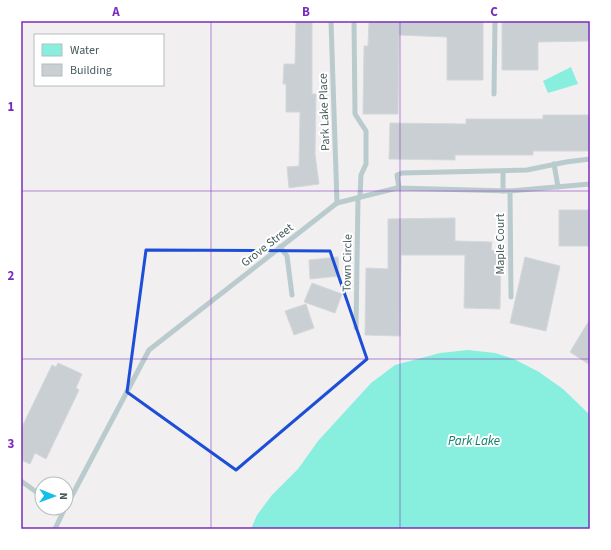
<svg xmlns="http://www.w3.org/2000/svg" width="611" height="550" font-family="'Source Sans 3',sans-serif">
  <rect width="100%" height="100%" fill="#f2eff0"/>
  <g fill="#88efdf">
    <path d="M571 67 578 84 548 93 543 81Z"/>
    <path d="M468 350 495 353 514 359 539 372 563 389 590 415V529H251L257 515 272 495 298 469 318 441 371 383 395 365 440 353Z"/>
  </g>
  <g fill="#c9cfd2" stroke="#d3d8db">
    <path d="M369 21H483V80H447V37L399 35 398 114H363L364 46H368Z"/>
    <path d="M502 21H590V41L538 42V70H502Z"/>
    <path d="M296 22H312V94H316L315 154 319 184 289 188 287 167 299 166 300 112H286V84H283L284 64H295Z"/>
    <path d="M543 115H590V151H533V155H455V160L389 159 390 123 466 124V119H543Z"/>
    <rect x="559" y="210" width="31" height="36"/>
    <path d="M455 218V241L492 242 491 250 501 252 500 309 464 308 465 255H401L400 336 365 335 366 268 388 269V219Z"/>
    <path d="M338 257 339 276 310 279 309 260Z"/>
    <path d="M525 257 560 266 546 331 510 323Z"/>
    <path d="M312 283 342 294 335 313 304 302Z"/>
    <path d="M306 304 314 328 294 335 285 311Z"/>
    <path d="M590 319V365L570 352Z"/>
    <path d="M58 363 82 374 76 388 79 390 46 459 35 453 30 464 21 460V429L52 365 56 367Z"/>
  </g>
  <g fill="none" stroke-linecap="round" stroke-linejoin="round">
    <g stroke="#bacbcd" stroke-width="5">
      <path d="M331 21 337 203"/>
      <path d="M354 21 355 114 366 131V164L361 175 360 197"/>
      <path d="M494 94 495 21"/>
      <path d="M554 164 558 187"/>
      <path d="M399 188 397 175 402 173 527 170 566 162 590 159"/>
      <path d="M503 191V171"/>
      <path d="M510 191 511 297"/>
      <path d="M280 247 287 256 292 295"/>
      <path d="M356 328 358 198"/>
      <path d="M21 481 42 496"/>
      <path d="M66 507 149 350 337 203 397 188 510 191 590 184"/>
      <path d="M55 529 65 508"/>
    </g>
  </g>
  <path fill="none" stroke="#1d4ed8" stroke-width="3" stroke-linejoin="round" d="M146 250 330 251 367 359 236 470 127 392Z"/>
  <path fill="none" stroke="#7b2cbf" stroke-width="1" stroke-opacity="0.55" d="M211 21V529M400 21V529M21 191H590M21 359H590"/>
  <g text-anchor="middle" stroke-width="4" stroke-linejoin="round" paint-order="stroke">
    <g font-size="12" fill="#465b5d" stroke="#fff">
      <text transform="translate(324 112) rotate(-92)" y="4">Park Lake Place</text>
      <text transform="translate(500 244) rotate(-90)" y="4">Maple Court</text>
      <text transform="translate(267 245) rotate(-38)" y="4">Grove Street</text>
      <text transform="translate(347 263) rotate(-89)" y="4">Town Circle</text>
    </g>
    <g font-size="13" font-style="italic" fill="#0b806d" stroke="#fff">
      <text x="474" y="445">Park Lake</text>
    </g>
  </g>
  <rect width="611" height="550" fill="none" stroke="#ffffff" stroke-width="44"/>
  <rect x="34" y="34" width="130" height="52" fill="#ffffff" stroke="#b5bdbe"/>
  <rect x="42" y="44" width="20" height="12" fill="#88efdf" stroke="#b5bdbe"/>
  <text x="70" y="54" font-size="12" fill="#465b5d">Water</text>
  <rect x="42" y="64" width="20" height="12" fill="#c9cfd2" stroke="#b5bdbe"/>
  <text x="70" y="74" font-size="12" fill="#465b5d">Building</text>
  <g transform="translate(54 496) rotate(91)"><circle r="19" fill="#ffffff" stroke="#b5bdbe"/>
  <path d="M0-3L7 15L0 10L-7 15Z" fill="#13bee8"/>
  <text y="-6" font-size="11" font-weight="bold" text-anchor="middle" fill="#465b5d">N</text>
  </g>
  <rect x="22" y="22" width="567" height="506" fill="none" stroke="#7b2cbf" stroke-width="1.5"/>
  <g font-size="13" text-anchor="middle" font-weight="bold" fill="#7b2cbf">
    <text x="116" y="16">A</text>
    <text x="306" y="16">B</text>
    <text x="494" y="16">C</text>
    <text x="11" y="111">1</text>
    <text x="11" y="280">2</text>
    <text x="11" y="448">3</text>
  </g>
</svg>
